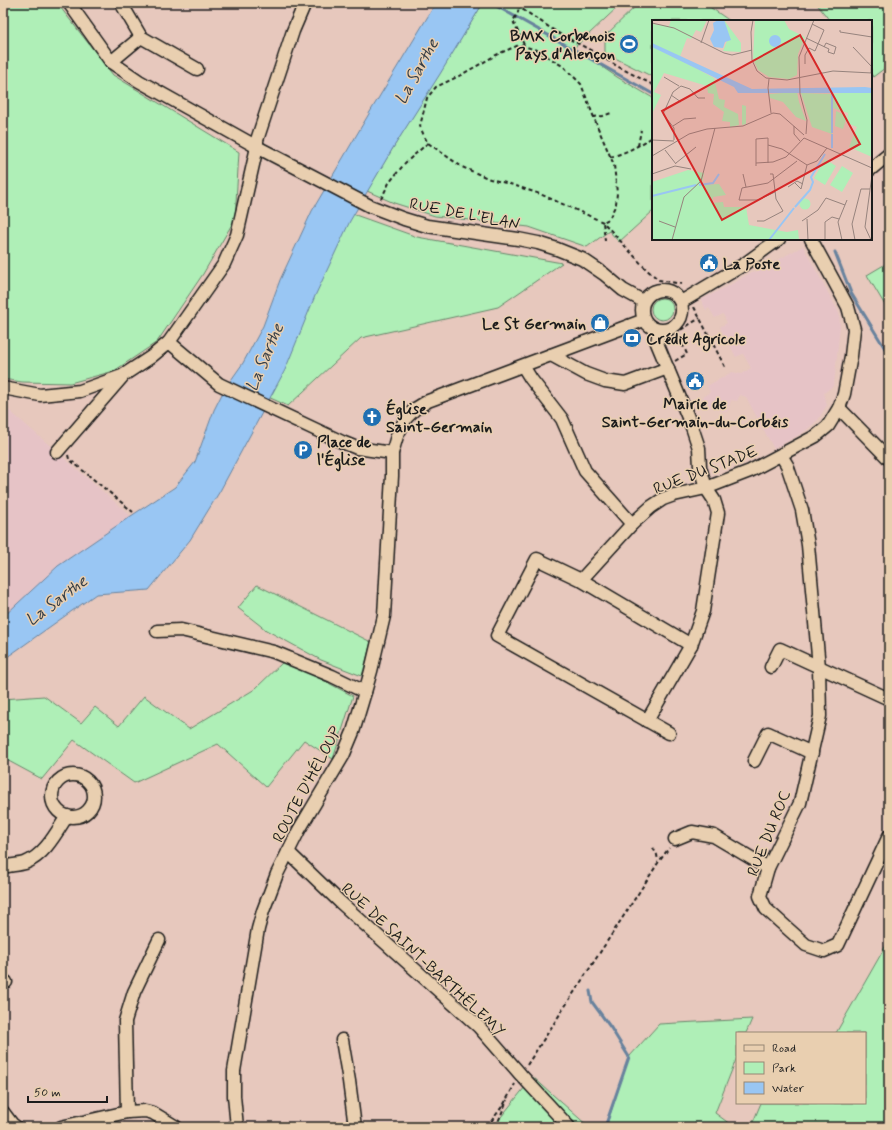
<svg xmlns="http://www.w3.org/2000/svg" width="892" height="1130" font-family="Mynerve,sans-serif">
  <rect width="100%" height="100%" fill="#e7c8bd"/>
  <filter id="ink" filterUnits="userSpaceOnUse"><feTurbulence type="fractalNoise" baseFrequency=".025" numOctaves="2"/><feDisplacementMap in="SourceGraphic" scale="8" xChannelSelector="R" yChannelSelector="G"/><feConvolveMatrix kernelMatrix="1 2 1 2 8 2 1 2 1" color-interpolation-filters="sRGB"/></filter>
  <g filter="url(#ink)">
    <g fill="#e6c3c6">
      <path d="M803 246 839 313 840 326 834 385 824 393 827 405 818 420 804 432 774 449 746 397 740 395 737 401 731 400 727 412 718 409 715 404 709 407 701 404 704 396 710 392 707 386 732 372 741 374 751 368 743 354 736 357 720 327 727 323 723 314 715 318 709 308 706 310 701 300 741 279V278L755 271 756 272Z"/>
      <path d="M3 405 131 516 58 566 3 617Z"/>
    </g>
    <g fill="#afefb7" stroke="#66866a">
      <path d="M4 3H57L113 75 239 152 235 219 203 274 157 342 114 371 70 383 22 382 3 379Z"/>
      <path d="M483 3H622L574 48 617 77 653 98V211L619 242 609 231 587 247 529 227 435 216 394 203 367 191C404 128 445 66 483 3Z"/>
      <path d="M639 3H704L730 21H653V77L605 53V36Z"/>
      <path d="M816 3H889V65L873 77 871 73V21H830Z"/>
      <path d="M347 212 417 237 562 263 498 307 361 338 288 406 266 396Z"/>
      <path d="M889 262V312L867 275Z"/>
      <circle cx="662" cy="309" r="11"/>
      <path d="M257 585 371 642 362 676 321 660 266 630 238 608Z"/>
      <path d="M285 660 353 696 333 759 304 740 266 787 218 744 134 783 74 740 42 779 3 758V699L44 696 81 723 95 707 119 726 144 696 189 729 255 689Z"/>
      <path d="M889 940V1127H751L761 1103H865V1033H836Z"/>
      <path d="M752 1019 746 1033H737V1057L715 1113 734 1127H606L629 1057 659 1024Z"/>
      <path d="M533 1077 589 1127H493Z"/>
    </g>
    <path fill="#99c6f3" stroke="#67829d" d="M436 3H483L440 74 393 148 350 221 315 296 285 370 220 491 190 540 149 590 96 594 3 660V617L58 566 131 516 175 487 195 462 214 410 224 390 243 363 263 326 280 280 312 211 370 112Z"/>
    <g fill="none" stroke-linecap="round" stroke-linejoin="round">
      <g stroke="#67829d" stroke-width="3">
        <path d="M491 3 653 94"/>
        <path d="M835 252 851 293 889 355"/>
        <path d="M590 991 592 1002 611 1028 629 1057 605 1127"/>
      </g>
      <g stroke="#1c1c1c" stroke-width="15">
        <g id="minor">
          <path d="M69 3 111 62 139 81 257 147 370 206 404 219 427 226 518 239 538 243 557 249 582 259 604 274 623 290 643 301"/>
          <path d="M121 3 141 37 197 69"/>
          <path d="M111 62 141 37"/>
          <path d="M871 169 889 154"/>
          <circle cx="662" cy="310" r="20"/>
          <path d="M681 302 743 265 779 239"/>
          <path d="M169 342 219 384 342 442 357 448 392 453"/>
          <path d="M551 355 586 374 605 381 625 384 668 368"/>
          <path d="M523 366 531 379 562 419 585 471 632 524"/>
          <path d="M3 388 40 395 80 391 122 376 151 357 169 342 224 264 237 235 257 147V140L293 31 305 3"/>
          <path d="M839 408 889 459"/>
          <path d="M57 452 122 377"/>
          <path d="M781 455 787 465 802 510 808 545 819 667 820 716 800 803 768 868 760 896 766 909 806 945 824 951 838 945 889 836"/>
          <path d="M581 580 632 524 651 507 663 499 674 495 706 488 750 471 816 436 828 426 839 408 844 394 851 356 854 329 848 307 811 239"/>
          <path d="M157 631 181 630 274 652 332 676 365 692"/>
          <path d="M771 667 780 649 889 699"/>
          <path d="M647 721 691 645 703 611 718 513 714 500 706 488 700 467 699 448 692 427 657 343 659 331"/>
          <path d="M669 733 497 636 537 559 581 580 691 645"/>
          <path d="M754 761 768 733 812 753"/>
          <circle cx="73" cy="796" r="21"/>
          <path d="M675 839 692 832 714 836 768 868"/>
          <path d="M288 852 340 902 479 1027 521 1075 569 1127"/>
          <path d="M3 867C10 865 18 865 25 863 45 855 56 833 67 816"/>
          <path d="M3 983 6 982"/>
          <path d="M342 1040 349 1081 355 1127"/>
          <path d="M3 1112 12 1124 16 1127"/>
          <path d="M127 1112 125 1021 134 992 159 940"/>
          <path d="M61 1127 127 1112 145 1111 153 1113 176 1127"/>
          <path d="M237 1127 234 1096V1071L258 929 263 911 277 874 299 830 343 756 353 732 365 692 371 671 384 616 392 476V453L397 436 406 418 415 409 428 401 644 320"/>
        </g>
      </g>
      <g stroke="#1c1c1c" stroke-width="2" stroke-dasharray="4 3" stroke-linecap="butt">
        <path d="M510 3 519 7 558 33 594 52 617 66 653 85"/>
        <path d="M516 3C521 11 517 14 513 21L525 47"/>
        <path d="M593 117 603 116 611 113"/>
        <path d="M638 146 641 130"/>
        <path d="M610 157C629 152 637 146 653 137"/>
        <path d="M381 199 389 183 405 163 428 143"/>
        <path d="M605 241 603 222 609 219 616 204 617 193 614 165 598 128 581 84 564 67 537 50 519 45 498 54 459 76 436 87 427 98 420 126 424 136 428 143 462 167 490 179 510 184 540 194 603 222 647 270 659 280 682 284"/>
        <path d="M694 307 726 369"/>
        <path d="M669 337 700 318"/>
        <path d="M675 361 687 354 677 333"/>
        <path d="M68 455 69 459 133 512"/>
        <path d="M653 848 657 855 658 861"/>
        <path d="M527 1065 658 863 669 848"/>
        <path d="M487 1127 504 1104 515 1084"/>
        <path d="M496 1127 507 1100"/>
      </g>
      <use href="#minor" stroke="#e9cfb0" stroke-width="12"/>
    </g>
  </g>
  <defs>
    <g id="stadium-disc" transform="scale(1)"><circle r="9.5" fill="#1f6fb2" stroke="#e9cfb0"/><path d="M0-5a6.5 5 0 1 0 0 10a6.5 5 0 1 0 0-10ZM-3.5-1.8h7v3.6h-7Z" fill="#fff"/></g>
    <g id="civic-disc" transform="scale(1)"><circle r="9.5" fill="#1f6fb2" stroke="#e9cfb0"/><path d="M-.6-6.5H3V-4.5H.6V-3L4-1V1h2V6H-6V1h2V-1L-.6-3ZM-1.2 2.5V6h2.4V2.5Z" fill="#fff"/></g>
    <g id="shop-disc" transform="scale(1)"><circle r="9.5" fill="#1f6fb2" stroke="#e9cfb0"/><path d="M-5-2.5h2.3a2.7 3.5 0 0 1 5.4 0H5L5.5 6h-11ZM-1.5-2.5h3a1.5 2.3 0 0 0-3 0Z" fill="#fff"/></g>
    <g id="bank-disc" transform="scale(1)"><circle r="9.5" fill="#1f6fb2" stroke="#e9cfb0"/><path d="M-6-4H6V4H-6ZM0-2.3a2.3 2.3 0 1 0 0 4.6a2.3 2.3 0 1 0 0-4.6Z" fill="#fff"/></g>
    <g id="church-disc" transform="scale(1)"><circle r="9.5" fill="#1f6fb2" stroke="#e9cfb0"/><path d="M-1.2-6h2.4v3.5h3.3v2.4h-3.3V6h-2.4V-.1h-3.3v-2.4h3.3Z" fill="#fff"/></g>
    <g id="parking-disc" transform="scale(1)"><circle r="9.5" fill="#1f6fb2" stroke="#e9cfb0"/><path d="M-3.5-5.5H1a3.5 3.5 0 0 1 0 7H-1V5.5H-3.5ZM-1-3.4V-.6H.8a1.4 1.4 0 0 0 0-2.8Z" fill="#fff"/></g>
  </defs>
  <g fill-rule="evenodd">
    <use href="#stadium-disc" x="629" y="44"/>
    <use href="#civic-disc" x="709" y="263"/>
    <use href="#shop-disc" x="600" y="323"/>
    <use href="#bank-disc" x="632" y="338"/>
    <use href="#civic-disc" x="695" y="381"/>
    <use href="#church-disc" x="372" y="417"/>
    <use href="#parking-disc" x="303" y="450"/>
  </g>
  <g text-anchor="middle" stroke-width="3" stroke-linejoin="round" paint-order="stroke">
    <g font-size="16" font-weight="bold" fill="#1c1c1c" stroke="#e9cfb0" text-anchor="start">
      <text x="615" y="41" text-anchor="end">BMX Corbenois<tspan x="615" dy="18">Pays d'Alençon</tspan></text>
      <text x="723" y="269">La Poste</text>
      <text x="586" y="329" text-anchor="end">Le St Germain</text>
      <text x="646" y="344">Crédit Agricole</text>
      <text x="695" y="409" text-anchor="middle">Mairie de<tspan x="695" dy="18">Saint-Germain-du-Corbéis</tspan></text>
      <text x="386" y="414">Église<tspan x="386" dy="18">Saint-Germain</tspan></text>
      <text x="317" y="447">Place de<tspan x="317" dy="18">l'Église</tspan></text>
    </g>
    <g font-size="16" fill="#1c1c1c" stroke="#e9cfb0">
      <text transform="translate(465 213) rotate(11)" y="6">RUE DE L'ELAN</text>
      <text transform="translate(705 469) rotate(-21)" y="6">RUE DU STADE</text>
      <text transform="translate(306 784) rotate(-62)" y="6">ROUTE D'HÉLOUP</text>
      <text transform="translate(768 833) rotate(-68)" y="6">RUE DU ROC</text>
      <text transform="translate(424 959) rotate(43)" y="6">RUE DE SAINT-BARTHÉLEMY</text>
    </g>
    <g font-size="17" font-style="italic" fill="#353e47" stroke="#e9cfb0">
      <text transform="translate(416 71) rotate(-61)" y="6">La Sarthe</text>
      <text transform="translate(264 357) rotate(-67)" y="6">La Sarthe</text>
      <text transform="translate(56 600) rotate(-37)" y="6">La Sarthe</text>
    </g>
  </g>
  <g transform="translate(652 20)">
    <rect width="220" height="220" fill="#e7c8bd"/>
    <path d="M19 0H55L49 12 44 10 39 19 35 18 27 39 62 58 67 79 73 80 72 87 86 94 87 105 78 107V102L70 101 72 92 61 84 62 74 56 73 55 66 12 53 2 72 9 75 0 94V4L17 6ZM72 0 89 23V32L71 31 77 16 71 5ZM103 0H132L137 9 153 17 146 34 145 55 137 59 117 57 106 50 101 39ZM220 70V137L197 127 205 107 195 103 196 93 181 88 180 114 160 107 149 73 180 74ZM145 72 147 82 154 101 144 97 131 82 118 78 117 74ZM90 85 94 86V104L90 105ZM184 91 195 96 191 109 183 106ZM173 139 184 146 173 165 162 158ZM190 146 201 153 190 172 178 165ZM36 150 52 153 50 165 67 164 74 175 61 177 60 183 71 182 72 187H94L97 205 135 212 146 210 147 220H0V162ZM147.5 184a5.5 5.5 0 1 1 11 0a5.5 5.5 0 1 1-11 0Z" fill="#afefb7"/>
    <path d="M66 0H72L79 20 73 22 71 28 62 27 58 19 62 10 61 3ZM117 21a6 6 0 1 1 12 0a6 6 0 1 1-12 0ZM0 23 100 69 213 67 220 68V73H86L82 67 0 27Z" fill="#99c6f3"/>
    <path fill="none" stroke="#99c6f3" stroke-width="2" d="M180 113V73M180 114V128M47 165 61 163 67 154M0 176 44 165M143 187 158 170 161 162 159 157 173 134M117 220 142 188"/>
    <path fill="none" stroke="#96837d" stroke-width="1" d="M101 0 99 12 100 40 105 51 114 58 135 60 181 51 220 53M0 3 22 8 72 33 80 35 100 30M188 10V12L220 17M154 18 177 29 176 32 182 34 184 27 174 23 172 27M49 23 57 0M201 27 219 46M153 44V35L157 28 163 31 172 10 160 4M219 53 220 22M12 57 27 66M117 59 116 68 119 93M19 75 29 82M21 106 32 99 44 98M142 106V114L148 121M154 114 155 100 148 74 147 37 162 0M152 118 220 148M0 120 22 121M22 120V108L11 94 21 72 29 66 38 69 46 78H53M116 125 130 129 155 145 165 141 175 128M13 130 24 144M0 136 37 114 55 109 91 106 121 93 128 94 152 115M24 143 44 127M104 143 121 142 134 137 152 118M104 146V119L116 118V143M0 154 23 146 39 149M91 154 94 167M143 163 149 169 155 145M136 167 145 161 151 164M123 172 106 180H87L90 168 116 163 145 141M155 199 156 220M7 201 23 207M105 201H112L131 191 124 179 121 154H118M150 201 166 190 174 178 193 185M20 220 32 177 49 161 63 108M173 220V202L180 197 187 199M190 220 186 202 195 180M203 220 200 204 209 169H218M219 220 213 207 220 155"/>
    <path fill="#d62828" fill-opacity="0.15" stroke="#d62828" stroke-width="2" d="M148 15 208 124 70 200 10 91Z"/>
    <rect width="220" height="220" fill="none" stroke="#1c1c1c" stroke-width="2"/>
  </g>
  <rect width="892" height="1130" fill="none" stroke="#e9cfb0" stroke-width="16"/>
  <rect x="8" y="8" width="876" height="1114" fill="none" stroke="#1c1c1c" stroke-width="1.5" filter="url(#ink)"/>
  <rect x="736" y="1032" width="130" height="72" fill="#e9cfb0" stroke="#978775"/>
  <rect x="744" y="1045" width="20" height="6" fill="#e9cfb0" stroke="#978775"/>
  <text x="772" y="1052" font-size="12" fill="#1c1c1c">Road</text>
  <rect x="744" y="1062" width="20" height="12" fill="#afefb7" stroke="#978775"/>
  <text x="772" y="1072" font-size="12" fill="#1c1c1c">Park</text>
  <rect x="744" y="1082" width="20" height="12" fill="#99c6f3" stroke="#978775"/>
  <text x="772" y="1092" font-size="12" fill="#1c1c1c">Water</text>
  <path d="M28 1096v6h79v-6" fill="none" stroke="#1c1c1c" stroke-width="2"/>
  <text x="34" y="1096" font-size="12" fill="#1c1c1c" stroke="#e9cfb0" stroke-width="3" paint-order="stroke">50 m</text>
</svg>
